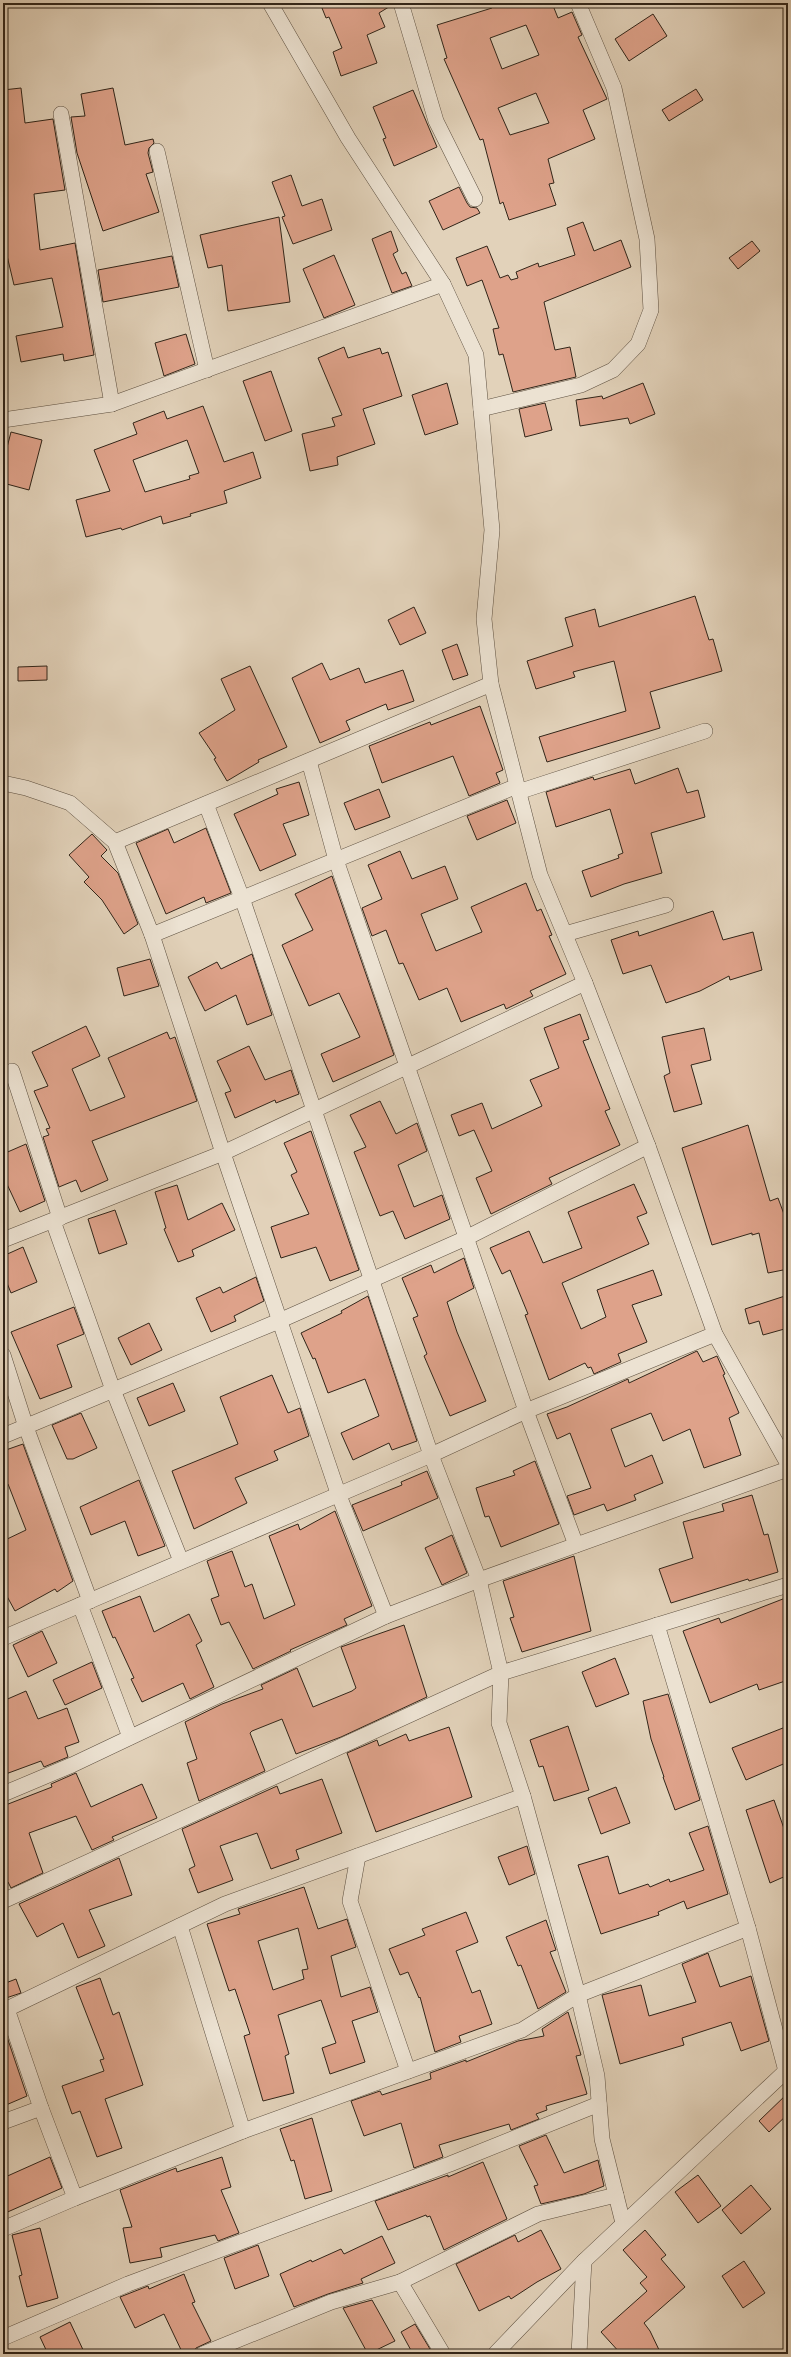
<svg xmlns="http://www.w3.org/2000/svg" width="791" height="2357" font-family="'EB Garamond',serif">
  <rect width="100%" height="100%" fill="#e2d2ba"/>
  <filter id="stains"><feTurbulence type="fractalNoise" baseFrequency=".005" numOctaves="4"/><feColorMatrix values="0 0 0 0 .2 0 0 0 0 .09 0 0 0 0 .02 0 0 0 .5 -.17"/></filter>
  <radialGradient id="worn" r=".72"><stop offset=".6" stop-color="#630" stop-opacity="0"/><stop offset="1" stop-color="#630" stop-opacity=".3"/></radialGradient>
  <g fill="#dea28a" stroke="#312519" fill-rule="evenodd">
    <path d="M320 3H392V5L379 13 385 27 367 35 377 63 341 76 333 52 342 48 329 17 326 18Z"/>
    <path d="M500 3H552L558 18 572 12 582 35 578 37 607 99 583 110 595 139 548 159 554 183 549 184 556 205 509 220 503 202 500 204 483 139 480 140 444 59 447 58 437 25 492 8V6ZM526 25 539 55 502 69 490 38ZM536 93 549 123 510 135 498 108Z"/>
    <path d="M653 14 667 36 629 61 615 39Z"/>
    <path d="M21 88 25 123 53 119 65 190 34 194 40 250 75 243 94 355 64 361 63 354 21 362 16 336 63 327 52 278 14 285 4 243 3 90Z"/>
    <path d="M113 88 125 145 153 139 154 143 149 148 148 153 153 172 146 174 159 212 103 231 77 153 71 117 85 116 81 94Z"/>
    <path d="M696 89 703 100 669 121 662 110Z"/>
    <path d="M413 90 437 147 394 166 383 139 386 138 373 107Z"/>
    <path d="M291 175 302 206 322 199 332 230 293 244 282 217 285 216 272 182Z"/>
    <path d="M459 187 467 203 470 207 477 208 480 213 443 230 429 201Z"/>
    <path d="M279 217 290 302 228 311 222 265 208 268 200 235Z"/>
    <path d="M583 222 594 251 621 240 631 267 544 302 555 350 570 347 576 377 513 392 503 354 499 355 493 329 499 328 482 280 467 286 456 258 487 246 500 278 508 275 511 280 518 278 516 272 538 263 539 267 575 255 567 228Z"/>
    <path d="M391 231 398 251 393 254 402 274 406 272 412 286 392 293 372 239Z"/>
    <path d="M752 241 760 251 738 269 729 258Z"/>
    <path d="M334 255 355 305 324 318 303 269Z"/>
    <path d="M172 256 179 287 103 302 98 270Z"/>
    <path d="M186 334 195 364 164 376 155 343Z"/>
    <path d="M344 347 348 358 380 348 382 354 388 352 402 396 363 409 375 444 337 457 338 465 310 471 302 434 335 426 332 418 342 415 318 358Z"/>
    <path d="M271 371 292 431 265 441 243 381Z"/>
    <path d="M447 383 458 424 425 435 412 395Z"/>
    <path d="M643 383 655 414 630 424 628 418 580 426 576 400 602 396 603 399Z"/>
    <path d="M545 403 552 430 525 437 519 409Z"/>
    <path d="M203 406 224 462 253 452 261 478 224 491 227 503 190 514 191 516 163 524 161 516 122 530 121 528 86 537 76 500 110 491 94 450 137 434 133 423 164 411 167 419ZM187 440 199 473 189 476 190 479 145 492 133 460Z"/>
    <path d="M11 432 42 440 29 490 3 483V463Z"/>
    <path d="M695 596 709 640 713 639 722 671 650 692 660 728 547 762 539 737 626 711 614 661 573 672 575 677 536 689 527 661 573 646 565 618 595 609 599 627Z"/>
    <path d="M414 607 426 633 400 645 388 620Z"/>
    <path d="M457 644 468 675 453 680 442 650Z"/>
    <path d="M322 663 330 680 359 668 365 683 403 670 414 701 388 710 386 704 346 721 350 730 320 743 292 678Z"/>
    <path d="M47 666V680L18 681V667Z"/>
    <path d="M250 666 287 747 258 760 259 762 227 781 214 759 216 758 199 733 235 710 221 679Z"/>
    <path d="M480 706 503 770 496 773 500 783 469 796 453 756 382 783 369 746 430 722 431 725Z"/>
    <path d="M678 768 687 793 698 790 705 817 651 833 662 873 624 884 591 897 582 871 619 858 618 855 623 853 610 809 556 827 546 792 593 777 594 780 630 769 635 784Z"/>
    <path d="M299 782 309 815 283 824 296 855 260 871 234 814 278 794 276 789Z"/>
    <path d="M379 789 390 817 355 830 344 803Z"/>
    <path d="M507 800 516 823 477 840 467 816Z"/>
    <path d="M206 828 231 893 206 903 204 897 166 914 136 843 168 829 174 843Z"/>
    <path d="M92 834 107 850 101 856 118 873 138 924 124 934 102 900 84 882 89 877 69 855Z"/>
    <path d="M400 851 412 879 445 866 458 899 421 914 436 951 482 932 471 907 526 883 537 911 541 909 552 935 549 936 566 974 530 991 533 996 506 1009 504 1004 461 1022 447 988 419 1000 403 963 399 964 386 930 372 936 362 908 382 899 368 865Z"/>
    <path d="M332 876 394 1055 333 1082 321 1054 360 1037 339 993 309 1006 282 945 313 930 295 894Z"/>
    <path d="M713 911 723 940 753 932 762 970 730 980 729 976 700 991 666 1003 651 965 623 974 611 940 638 931 639 936Z"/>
    <path d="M252 954 272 1015 247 1025 236 995 205 1011 188 977 217 962 221 969Z"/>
    <path d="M150 959 159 986 124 996 117 968Z"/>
    <path d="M580 1014 589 1039 583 1041 610 1109 605 1111 620 1145 549 1178 552 1184 491 1214 476 1178 492 1171 474 1130 459 1136 451 1115 482 1103 492 1129 542 1106 530 1080 559 1068 544 1028Z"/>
    <path d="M86 1026 100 1056 72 1069 90 1111 125 1097 108 1058 167 1032 170 1039 175 1037 197 1101 92 1141 108 1180 81 1192 76 1180 59 1187 43 1137 49 1135 46 1129 50 1128 34 1091 48 1086 32 1052Z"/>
    <path d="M704 1028 711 1060 691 1065 702 1104 674 1112 664 1076 670 1073 662 1037Z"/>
    <path d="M249 1046 265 1080 291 1070 299 1094 276 1103 275 1100 235 1118 225 1093 231 1091 217 1061Z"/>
    <path d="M380 1101 396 1134 417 1123 427 1151 398 1165 414 1207 442 1195 450 1219 405 1239 393 1211 380 1216 354 1152 366 1147 350 1115Z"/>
    <path d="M748 1125 770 1201 778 1198 788 1225V1269L768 1273 759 1233 752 1235V1233L712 1245 682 1148Z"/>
    <path d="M311 1131 359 1270 330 1281 316 1247 281 1258 271 1227 309 1214 291 1175 297 1172 284 1143Z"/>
    <path d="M26 1144 45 1201 20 1212 6 1182 3 1184V1154Z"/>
    <path d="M634 1184 647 1213 637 1217 649 1244 562 1283 581 1329 606 1317 597 1290 653 1270 662 1295 632 1305 647 1342 618 1354 621 1362 594 1374 591 1367 588 1368 585 1363 549 1380 525 1315 528 1314 510 1270 502 1274 490 1248 529 1231 543 1263 582 1248 568 1212Z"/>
    <path d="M177 1185 188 1220 222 1203 235 1230 192 1250 194 1256 178 1262 164 1229 166 1228 155 1192Z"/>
    <path d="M115 1210 127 1244 99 1254 88 1219Z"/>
    <path d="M23 1247 37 1282 11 1293 3 1273V1256Z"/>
    <path d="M464 1258 474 1288 447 1302 457 1332 486 1401 450 1416 424 1356 427 1354 413 1318 418 1316 402 1278 431 1265 434 1273Z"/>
    <path d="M256 1277 264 1301 234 1316 236 1321 211 1332 196 1298 220 1287 223 1293Z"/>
    <path d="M788 1295V1328L763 1335 759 1321 749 1324 745 1309Z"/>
    <path d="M368 1296 417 1441 392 1450 389 1443 353 1460 341 1433 379 1416 365 1379 328 1393 315 1358 313 1359 301 1333 342 1313 341 1311Z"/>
    <path d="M74 1307 84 1334 57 1345 72 1387 40 1399 11 1332Z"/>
    <path d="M149 1323 162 1350 131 1365 118 1338Z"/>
    <path d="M697 1351 703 1362 717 1356 725 1374 723 1375 739 1413 729 1418 741 1455 704 1468 690 1429 663 1441 651 1413 611 1429 625 1467 652 1455 663 1483 634 1495 636 1500 607 1511 604 1504 574 1515 567 1496 591 1488 570 1433 557 1439 547 1414 567 1407 628 1379 629 1383Z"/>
    <path d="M272 1375 288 1413 300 1408 309 1436 274 1451 278 1460 235 1478 247 1503 194 1529 172 1471 238 1444 220 1397Z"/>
    <path d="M173 1383 185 1411 149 1426 137 1398Z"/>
    <path d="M81 1413 97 1448 73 1459H67L52 1425Z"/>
    <path d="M23 1444 73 1581 57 1592 55 1589 15 1611 3 1589V1576L7 1574 3 1565V1541L26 1530 8 1484 3 1486V1451Z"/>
    <path d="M535 1461 559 1524 501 1547 489 1516 485 1517 476 1488 515 1475 513 1471Z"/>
    <path d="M427 1471 438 1498 363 1531 352 1505 402 1485 401 1482Z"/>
    <path d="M139 1480 165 1546 138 1556 125 1521 91 1535 80 1507Z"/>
    <path d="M752 1495 764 1535 768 1534 778 1572 749 1581 748 1579 671 1603 659 1569 693 1558 683 1522 724 1511 722 1504Z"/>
    <path d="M335 1511 372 1606 344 1619 347 1625 290 1650 291 1651 253 1669 229 1622 221 1625 211 1599 219 1596 207 1561 232 1551 245 1587 252 1584 264 1619 295 1605 269 1536 298 1524 300 1530Z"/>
    <path d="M452 1535 467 1573 442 1585 425 1548Z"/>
    <path d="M574 1556 591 1631 522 1652 510 1618 514 1617 503 1581Z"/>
    <path d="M140 1596 154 1632 189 1614 202 1641 196 1645 214 1687 190 1699 183 1683 142 1702 131 1679 134 1678 115 1637 113 1638 102 1611Z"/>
    <path d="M788 1597V1680L759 1690 757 1684 710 1703 683 1631 719 1618 721 1623Z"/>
    <path d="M404 1625 427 1697 341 1737 296 1754 282 1719 252 1731 250 1733 265 1771 199 1801 187 1763 197 1759 185 1722 222 1704 263 1689 261 1685 297 1668 313 1707 352 1691 356 1688 341 1647Z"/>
    <path d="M42 1631 57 1663 28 1677 13 1645Z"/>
    <path d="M615 1658 629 1694 596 1707 582 1672Z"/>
    <path d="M92 1662 102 1688 65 1705 53 1680Z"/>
    <path d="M26 1691 38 1719 67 1708 79 1742 65 1747 68 1757 44 1767 41 1761 3 1775V1701Z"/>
    <path d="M668 1694 700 1800 675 1810 663 1777H664L651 1739 643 1701Z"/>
    <path d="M568 1726 589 1790 554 1801 543 1766 539 1767 530 1740Z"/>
    <path d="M788 1726V1762L746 1780 732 1748Z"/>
    <path d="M449 1727 472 1797 376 1832 347 1753 377 1740 379 1746 406 1734 409 1741Z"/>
    <path d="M76 1773 91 1807 142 1784 157 1818 112 1837 114 1840 92 1850 76 1816 29 1833 43 1873 11 1888 8 1882 3 1884V1806L52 1787 51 1784Z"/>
    <path d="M322 1779 342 1833 296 1850 299 1859 271 1869 257 1833 220 1846 233 1880 198 1893 189 1869 195 1866 182 1829 277 1786 280 1794Z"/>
    <path d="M616 1787 630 1823 601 1834 588 1798Z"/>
    <path d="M774 1800 788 1840V1875L770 1883 746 1810Z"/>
    <path d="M708 1826 728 1894 687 1909 684 1901 658 1912 659 1915 601 1934 578 1865 608 1856 619 1894 648 1884 650 1887 669 1879 670 1882 704 1870 689 1833Z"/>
    <path d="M527 1846 535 1874 509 1885 498 1857Z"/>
    <path d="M119 1858 132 1895 89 1910 105 1946 78 1958 63 1923 37 1937 19 1904Z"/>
    <path d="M304 1887 318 1929 347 1919 356 1947 331 1956 341 1997 370 1987 378 2012 352 2021 365 2062 330 2074 322 2048 336 2043 321 2000 278 2015 289 2054 285 2056 294 2093 263 2101 244 2036 250 2034 235 1989 229 1991 207 1924 240 1914 238 1909ZM298 1928 308 1969 302 1970 304 1979 273 1990 258 1941Z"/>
    <path d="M466 1912 478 1942 456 1951 472 1993 480 1990 492 2024 459 2036 461 2042 435 2052 420 1997 419 1998 408 1972 400 1975 389 1949 425 1935 422 1929Z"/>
    <path d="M546 1920 556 1950 550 1952 566 1992 538 2009 521 1965 518 1966 506 1937Z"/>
    <path d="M708 1953 720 1987 751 1976 769 2041 741 2051 731 2022 682 2038 684 2045 620 2064 602 1995 641 1985 649 2016 696 2002 682 1964Z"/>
    <path d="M100 1978 113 2015 119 2012 143 2085 105 2099 122 2148 97 2157 80 2111 72 2114 62 2086 104 2071 100 2060 104 2059 76 1987Z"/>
    <path d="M16 1979 21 1993 3 1999V1984Z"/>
    <path d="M568 2012 581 2055 576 2056 587 2094 546 2106 547 2110 536 2114 539 2119 511 2130 509 2124 439 2145 443 2157 414 2168 401 2123 364 2136 351 2101 380 2091 382 2095 431 2079 430 2073 466 2060V2062L518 2041 544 2036 542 2029Z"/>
    <path d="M3 2025 27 2096 6 2105 3 2098Z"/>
    <path d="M788 2093V2114L769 2132 759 2121Z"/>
    <path d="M312 2118 332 2191 305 2199 294 2160 291 2161 280 2129Z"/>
    <path d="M546 2135 564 2173 598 2160 604 2186 584 2194 541 2204 534 2186 538 2185 519 2146Z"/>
    <path d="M50 2157 62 2188 3 2214V2178Z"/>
    <path d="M222 2157 231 2187 221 2190 239 2233 218 2241 215 2235 160 2248 162 2257 130 2263 123 2228 132 2227 120 2190 176 2168 177 2172Z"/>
    <path d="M483 2162 507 2219 444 2250 430 2216 427 2217 426 2215 388 2230 375 2201 448 2175V2177Z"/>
    <path d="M698 2175 721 2206 698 2223 675 2192Z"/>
    <path d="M751 2185 771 2209 741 2234 722 2210Z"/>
    <path d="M40 2228 58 2298 27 2307 19 2276 22 2275 12 2235Z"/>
    <path d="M541 2230 561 2269 537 2282 511 2299 509 2296 479 2311 456 2264 515 2235 518 2242Z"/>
    <path d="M645 2230 666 2255 661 2259 685 2287 644 2323 650 2331 661 2354H621L601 2332 647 2291 640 2283 647 2277 623 2250Z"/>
    <path d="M382 2236 395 2263 361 2279 363 2283 328 2294 294 2307 280 2274 311 2260 312 2262 341 2249 344 2254Z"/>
    <path d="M258 2245 269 2276 235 2289 224 2258Z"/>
    <path d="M744 2261 765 2293 743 2308 722 2276Z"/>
    <path d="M184 2274 195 2302 192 2303 211 2341 196 2348 194 2354H183L164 2314 135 2328 120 2297 148 2286 149 2289Z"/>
    <path d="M372 2300 395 2341 368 2354 343 2308Z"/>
    <path d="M70 2322 85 2354H48L40 2337Z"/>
    <path d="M415 2324 433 2354H413L401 2332Z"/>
  </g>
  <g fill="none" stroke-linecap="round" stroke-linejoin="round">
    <g stroke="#5d5041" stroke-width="16">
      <g id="street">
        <path d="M270 3 348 138 443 284 476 355 492 530 484 619 491 684 540 875 585 983 648 1146 715 1334 788 1464"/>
        <path d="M401 3 436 121 475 199"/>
        <path d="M61 114 112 404"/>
        <path d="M157 151 207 370"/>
        <path d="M481 409 581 385 613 370 638 344 651 310 647 239 614 88 578 3"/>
        <path d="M3 420 112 404 443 284"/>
        <path d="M309 761 336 860 526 1411 576 1545"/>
        <path d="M3 783 26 788 70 803 115 842 152 935 223 1153 338 1493 386 1616"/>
        <path d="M518 792 705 731"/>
        <path d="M206 804 242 898 431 1455 479 1580 501 1673 499 1723 523 1796 578 1995 597 2076 602 2139 623 2223"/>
        <path d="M115 842 491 684"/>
        <path d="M565 934 666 905"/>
        <path d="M152 935 517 786"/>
        <path d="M12 1071 60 1218"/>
        <path d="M53 1221 113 1390 181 1561"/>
        <path d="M3 1240 223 1153 585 983"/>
        <path d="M3 1355 26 1427 90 1601"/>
        <path d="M3 1436 279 1321 466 1238 648 1146"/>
        <path d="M80 1605 130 1737"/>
        <path d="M657 1625 748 1928 786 2071"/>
        <path d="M3 1638 431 1455 526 1411 715 1334"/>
        <path d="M3 1794 72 1765 386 1616 479 1580 788 1469"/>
        <path d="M358 1856 350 1901 408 2071"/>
        <path d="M3 1901 501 1673 788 1585"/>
        <path d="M180 1926 243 2131"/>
        <path d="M3 2011 225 1904 523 1796"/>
        <path d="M41 2108 75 2198"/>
        <path d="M3 2122 41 2108 7 2009"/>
        <path d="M3 2229 75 2198 243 2131 522 2030 578 1995 748 1928"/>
        <path d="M400 2282 443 2354"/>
        <path d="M3 2338 128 2284 450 2164 599 2104"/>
        <path d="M203 2354 331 2302 400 2282 538 2214 616 2195"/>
        <path d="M495 2354 584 2261 788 2069"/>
        <path d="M579 2354 584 2261"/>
      </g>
    </g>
    <use href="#street" stroke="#ece2d2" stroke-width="15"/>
  </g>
  <rect width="791" height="2357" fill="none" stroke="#e2d2ba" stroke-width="16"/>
  <rect x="4" y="4" width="783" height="2349" fill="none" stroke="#312519" stroke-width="2"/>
  <rect x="8" y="8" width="775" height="2341" fill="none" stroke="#312519"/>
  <rect width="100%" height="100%" filter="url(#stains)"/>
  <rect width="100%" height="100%" fill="url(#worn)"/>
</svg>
